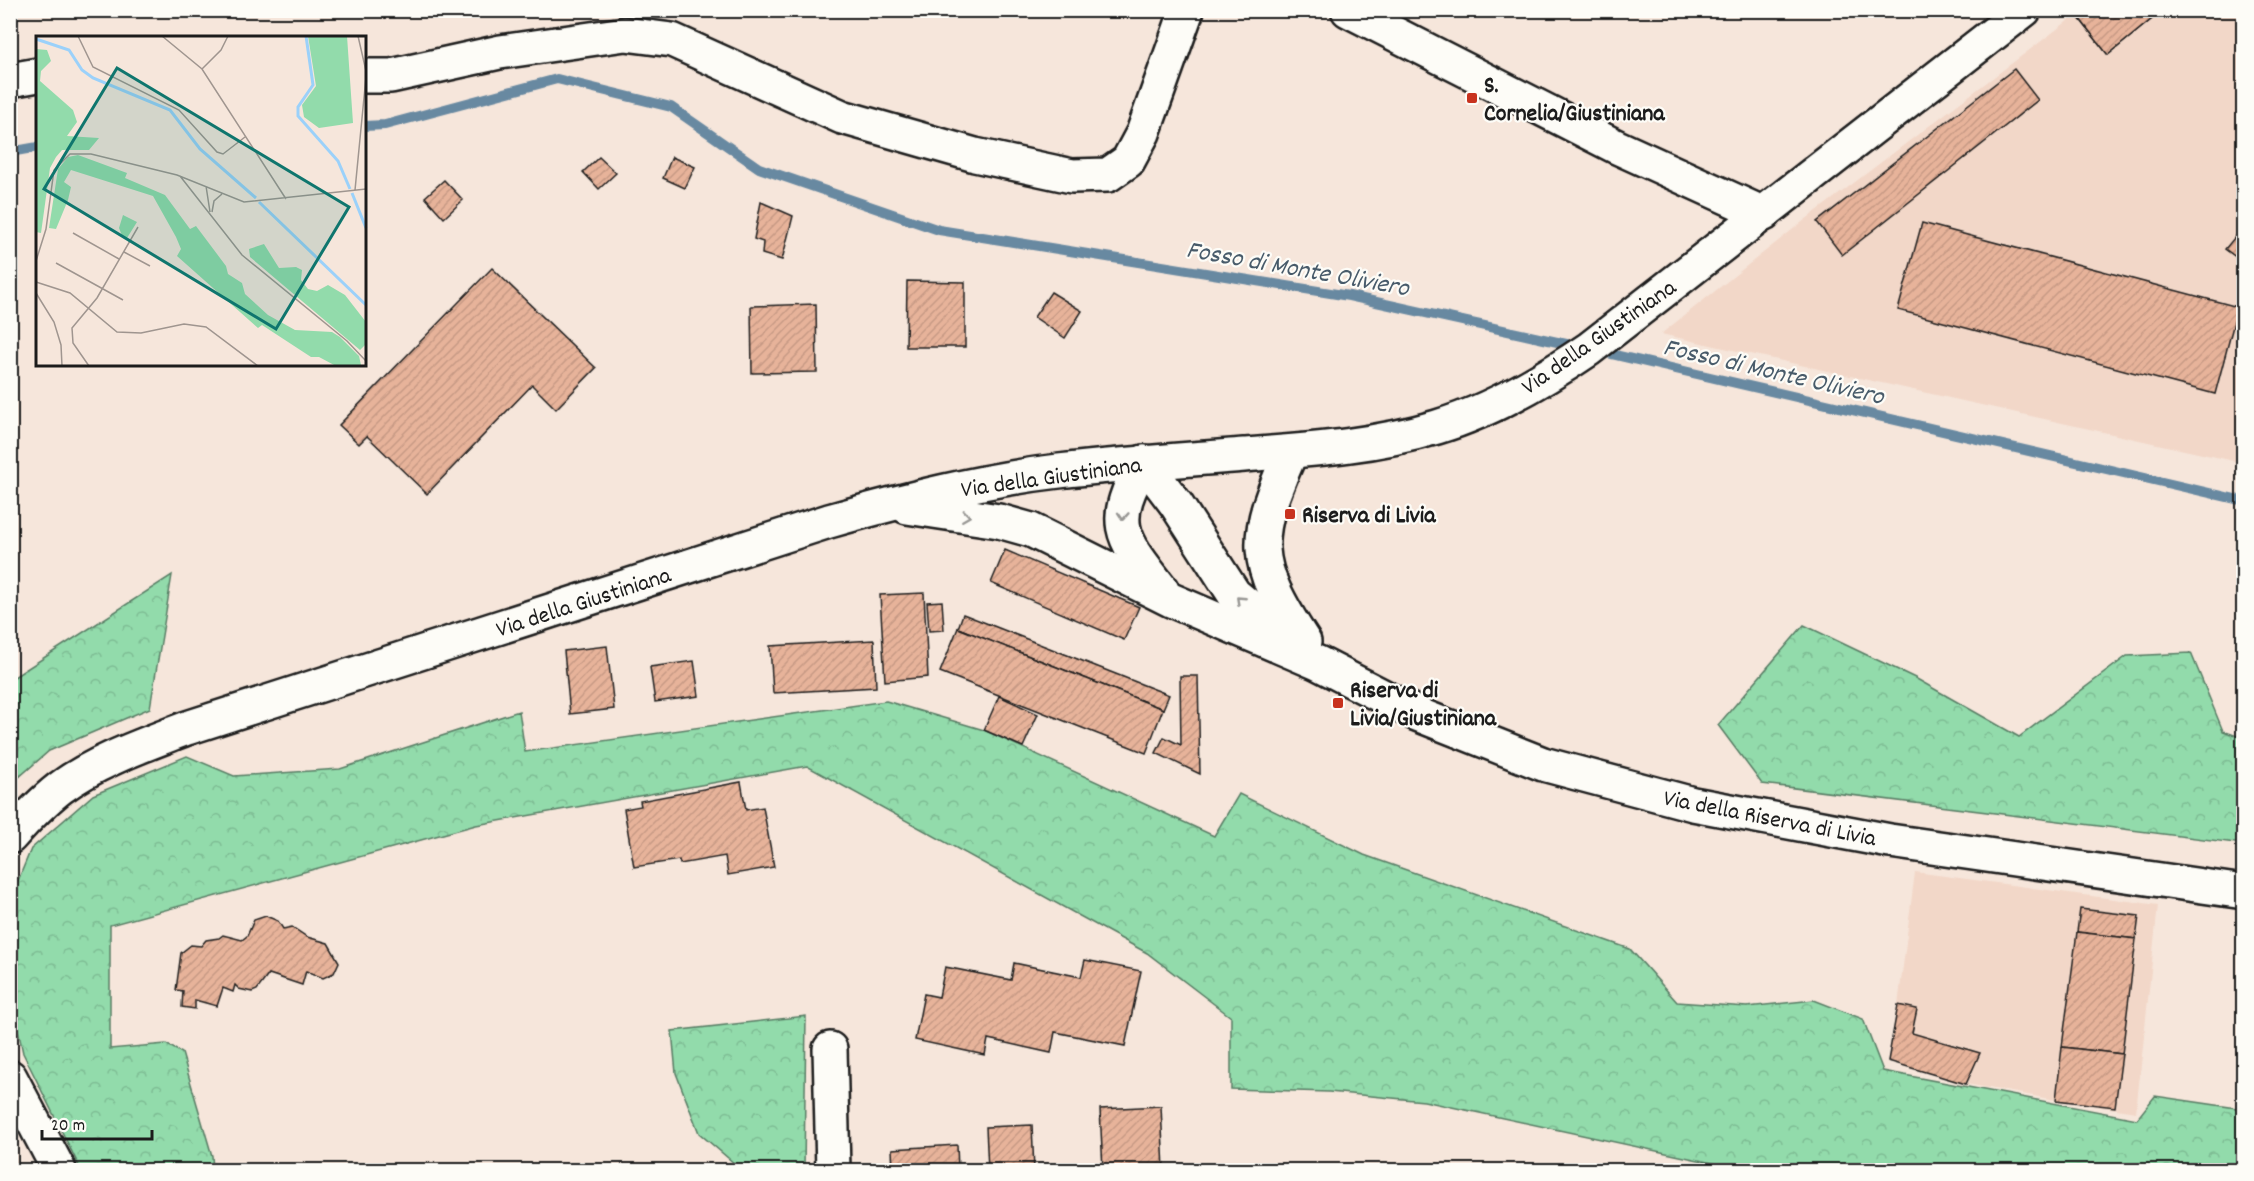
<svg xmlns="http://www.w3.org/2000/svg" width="2254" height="1181" font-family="Dekko,sans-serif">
  <defs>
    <pattern id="forest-crowns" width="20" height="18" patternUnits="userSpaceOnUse" patternTransform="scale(1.5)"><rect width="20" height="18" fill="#92dbab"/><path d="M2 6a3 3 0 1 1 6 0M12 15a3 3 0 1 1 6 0" fill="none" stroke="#7dbb93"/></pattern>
    <pattern id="building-hatch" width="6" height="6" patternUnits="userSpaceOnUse" patternTransform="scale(1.5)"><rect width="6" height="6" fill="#e7b39a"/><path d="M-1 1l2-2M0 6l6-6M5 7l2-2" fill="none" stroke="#c69984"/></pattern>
  </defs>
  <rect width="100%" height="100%" fill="#f6e6db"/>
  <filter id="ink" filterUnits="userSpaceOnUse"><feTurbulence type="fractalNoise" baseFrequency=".0167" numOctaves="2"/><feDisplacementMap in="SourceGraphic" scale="12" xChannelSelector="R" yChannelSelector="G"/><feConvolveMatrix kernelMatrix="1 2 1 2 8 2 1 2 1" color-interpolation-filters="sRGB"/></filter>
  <g filter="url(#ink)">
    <g fill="#f2d7c8">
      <path d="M2081 11H2243V463L1661 334 1797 226Z"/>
      <path d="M1915 872 2158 905 2136 1112 2056 1100 1966 1084 1888 1061 1898 1005Z"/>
    </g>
    <g fill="url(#forest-crowns)" stroke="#577c64" stroke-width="1.5">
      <path d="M172 575 150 708 49 751 11 784V679Z"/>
      <path d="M1804 625 1915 678 2019 737 2127 656 2191 653 2223 731 2243 738V844L1762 784 1718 725Z"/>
      <path d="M886 701 984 730 1214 836 1239 794 1364 855 1630 949 1677 1002 1747 1007 1814 1000 1863 1019 1883 1071 2137 1119 2155 1096 2243 1109V1170H1745L1424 1101 1329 1092 1231 1089V1017L1147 953 807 766 476 825 110 925V1049L166 1044 182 1053 212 1156 213 1170H81L23 1053 11 997 10 900 31 849 93 795 187 756 234 776 340 769 519 711 525 752Z"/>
      <path d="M806 1016 804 1170H742L699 1133 676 1073 672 1031Z"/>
    </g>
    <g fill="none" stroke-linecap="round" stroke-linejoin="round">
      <g stroke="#6889a1" stroke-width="10">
        <path d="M364 126 385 125 557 79 671 107 759 168 939 230 1349 296 1580 347"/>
        <path d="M10 152 38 147"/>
        <path d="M1598 351 2244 501"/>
      </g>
    </g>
    <g fill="url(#building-hatch)" stroke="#1c1c1c" stroke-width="1.5">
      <path d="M2081 10H2163L2108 55 2076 14Z"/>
      <path d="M2081 10H2163L2108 55 2076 14Z"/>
      <path d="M2014 69 2038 100 1842 255 1817 222Z"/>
      <path d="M599 157 616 173 599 189 583 172Z"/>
      <path d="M672 157 695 167 685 188 663 178Z"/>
      <path d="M444 180 463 200 444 218 425 197Z"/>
      <path d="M761 202 793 216 782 260 762 254 763 242 754 239Z"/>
      <path d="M1922 223 2238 307 2215 394 1898 310Z"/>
      <path d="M2244 226V263L2225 249Z"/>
      <path d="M492 268 596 368 556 409 532 385 427 494 367 436 359 444 339 425Z"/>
      <path d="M907 281 965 282V347H906Z"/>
      <path d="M1051 292 1082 311 1065 338 1034 317Z"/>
      <path d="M816 304 817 372 752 373 751 306Z"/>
      <path d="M1005 550 1139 607 1124 640 991 583Z"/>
      <path d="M924 593 928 677 885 681 880 595Z"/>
      <path d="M942 601 944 630 929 631 927 602Z"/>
      <path d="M963 614 1169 695 1163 709 958 628Z"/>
      <path d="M958 628 1163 709 1146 753 940 672Z"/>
      <path d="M874 640 876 687 773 693 770 646Z"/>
      <path d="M607 646 614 709 570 714 564 651Z"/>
      <path d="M694 661 699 696 655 702 650 667Z"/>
      <path d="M1180 676H1198L1200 774 1156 753 1164 737 1181 745Z"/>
      <path d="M999 696 1038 714 1023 747 984 730Z"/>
      <path d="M741 782 746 810 763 807 774 867 728 875 725 856 680 864 679 860 634 867 624 809 641 806 640 801Z"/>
      <path d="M2080 909 2139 916 2136 939 2077 932Z"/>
      <path d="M266 916 278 921 283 929 292 927 307 937 328 943 339 962 334 973 323 978 306 971 302 985 269 974 257 990 252 992 239 989 235 985 233 992 223 988 217 1006 195 1000V1009L182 1007 183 991 176 990 181 953 191 945 201 946 206 940 219 938 223 935 242 940 247 936 254 920Z"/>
      <path d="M2077 932 2136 939 2122 1054 2062 1047Z"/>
      <path d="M1085 960 1141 971 1125 1046 1055 1032 1051 1053 988 1039 985 1055 915 1040 924 994 939 997 945 967 1011 980 1014 963 1081 977Z"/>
      <path d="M1898 1005 1917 1009 1912 1033 1980 1053 1966 1084 1888 1061Z"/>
      <path d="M2062 1047 2122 1054 2115 1107 2056 1100Z"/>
      <path d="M1161 1106 1164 1170H1103L1100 1109Z"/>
      <path d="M1032 1125 1034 1170H988L986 1127Z"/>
      <path d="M957 1145 958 1170H893L892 1149Z"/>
    </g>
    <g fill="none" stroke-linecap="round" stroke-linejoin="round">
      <g stroke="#1c1c1c" stroke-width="38">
        <g id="minor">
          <path d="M1348 10 1617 147 1764 214"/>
          <path d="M364 76H391L500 52 625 34 672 40 842 117 975 155 1072 176 1108 175 1128 161 1143 133 1187 10"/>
          <path d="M10 80 38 75"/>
          <path d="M1291 452C1252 539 1251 561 1304 642"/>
          <path d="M1144 462 1176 504 1234 594 1284 636"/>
          <path d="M1144 462C1107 524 1122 538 1162 590"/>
          <path d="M907 507 999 521 1031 530 1171 600 1318 663 1417 714 1543 764 1693 804 1890 841 2244 892"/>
          <path d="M10 837C26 819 42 802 60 788 96 761 146 744 187 728L829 521C904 500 981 480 1059 471 1120 464 1182 460 1244 455 1309 450 1374 446 1437 427 1491 411 1542 381 1589 349L2024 10"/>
          <path d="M830 1049 833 1170"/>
          <path d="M10 1077 59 1170"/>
        </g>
      </g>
      <use href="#minor" stroke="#fdfcf7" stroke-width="33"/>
    </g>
    <defs><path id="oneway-chevron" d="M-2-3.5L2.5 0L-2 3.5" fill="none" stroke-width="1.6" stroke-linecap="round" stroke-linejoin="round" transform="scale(1.5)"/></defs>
    <g stroke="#989794">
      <use href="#oneway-chevron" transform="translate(966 516) rotate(8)"/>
      <use href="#oneway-chevron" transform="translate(1123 516) rotate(94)"/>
      <use href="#oneway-chevron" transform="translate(1240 600) rotate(-137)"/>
    </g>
  </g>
  <g fill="#c8321e" stroke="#fdfcf7" stroke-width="2">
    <rect x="1466" y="92" width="12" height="12" rx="3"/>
    <rect x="1284" y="508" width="12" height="12" rx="3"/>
    <rect x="1332" y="697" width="12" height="12" rx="3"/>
  </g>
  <g text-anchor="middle" stroke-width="4.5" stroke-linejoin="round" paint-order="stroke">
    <g font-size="24" font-weight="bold" fill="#1c1c1c" stroke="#fdfcf7" text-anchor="start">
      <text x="1484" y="92">S.<tspan x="1484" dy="28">Cornelia/Giustiniana</tspan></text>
      <text x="1302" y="522">Riserva di Livia</text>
      <text x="1350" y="697">Riserva di<tspan x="1350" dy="28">Livia/Giustiniana</tspan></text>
    </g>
    <g font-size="24" fill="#1c1c1c" stroke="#fdfcf7">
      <text transform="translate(1598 336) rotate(-35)" y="8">Via della Giustiniana</text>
      <text transform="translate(1051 476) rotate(-8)" y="8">Via della Giustiniana</text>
      <text transform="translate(583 601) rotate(-18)" y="8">Via della Giustiniana</text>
      <text transform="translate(1770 817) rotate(11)" y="8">Via della Riserva di Livia</text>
    </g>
    <g font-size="26" font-style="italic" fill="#485b6a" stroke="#fdfcf7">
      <text transform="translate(1298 267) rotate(10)" y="9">Fosso di Monte Oliviero</text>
      <text transform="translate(1774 370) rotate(13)" y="9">Fosso di Monte Oliviero</text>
    </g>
  </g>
  <g transform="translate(36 36)">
    <rect width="330" height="330" fill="#f6e6db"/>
    <path d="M0 13 11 14 15 25 5 35 4 45 37 74 41 86 31 100 63 102 53 114H26L20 121 14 132 5 197 0 196ZM42 119 91 137 89 142 129 159 154 193 160 190 190 230 192 238 206 247 209 258 232 279 259 294 296 296 304 301 323 320 325 329 300 330 283 321H275L226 289 222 292 141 220 145 213 140 201 117 160 35 134 28 146 35 151 32 164 20 193 13 192 22 133 32 121ZM87 179 101 186 91 202H87L83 192ZM228 208 243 232 260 231 266 234 265 244 272 253 281 255 292 249 309 259 330 286V308L324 314 214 221 213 213Z" fill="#92dbab"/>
    <path d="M272 0H311L317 87 283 92 268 81 266 69 280 50Z" fill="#92dbab"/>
    <path fill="none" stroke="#9bd1fa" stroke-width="3" d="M270 0 277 49 262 71V80L302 125 314 153M0 3 33 14 46 34 57 42 134 74 164 113 220 162M316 157 330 192M223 166 330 269"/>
    <path fill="none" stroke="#9f958f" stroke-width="1.5" d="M42 0 57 31 143 74 181 116 187 118 209 101M126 0 166 33 250 163M322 0 330 35M166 33 185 14 192 0M144 140 206 219 311 305 330 325M170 150 174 176M319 154 330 41M176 176 178 165 186 158M37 197 83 223M88 216 114 230M0 225 10 193 18 134 34 118H55L141 139 208 166 330 153M20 227 87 264M0 246 34 257 81 296 105 297 148 288 170 291 222 330M0 257 18 286 25 309 26 330M53 330 37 307 36 292 61 262 102 191"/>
    <path fill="#0f766e" fill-opacity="0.15" stroke="#0f766e" stroke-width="3" d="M81 32 313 171 240 293 8 153Z"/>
    <rect width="330" height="330" fill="none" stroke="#1c1c1c" stroke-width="3"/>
  </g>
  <rect width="2254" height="1181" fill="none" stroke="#fdfcf7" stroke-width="36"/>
  <rect x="18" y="18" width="2218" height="1145" fill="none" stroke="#1c1c1c" stroke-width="2" filter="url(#ink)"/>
  <path d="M42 1130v9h110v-9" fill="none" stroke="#1c1c1c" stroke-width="3"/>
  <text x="51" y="1130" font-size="18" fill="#1c1c1c" stroke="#fdfcf7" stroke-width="4.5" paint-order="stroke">20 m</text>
</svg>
